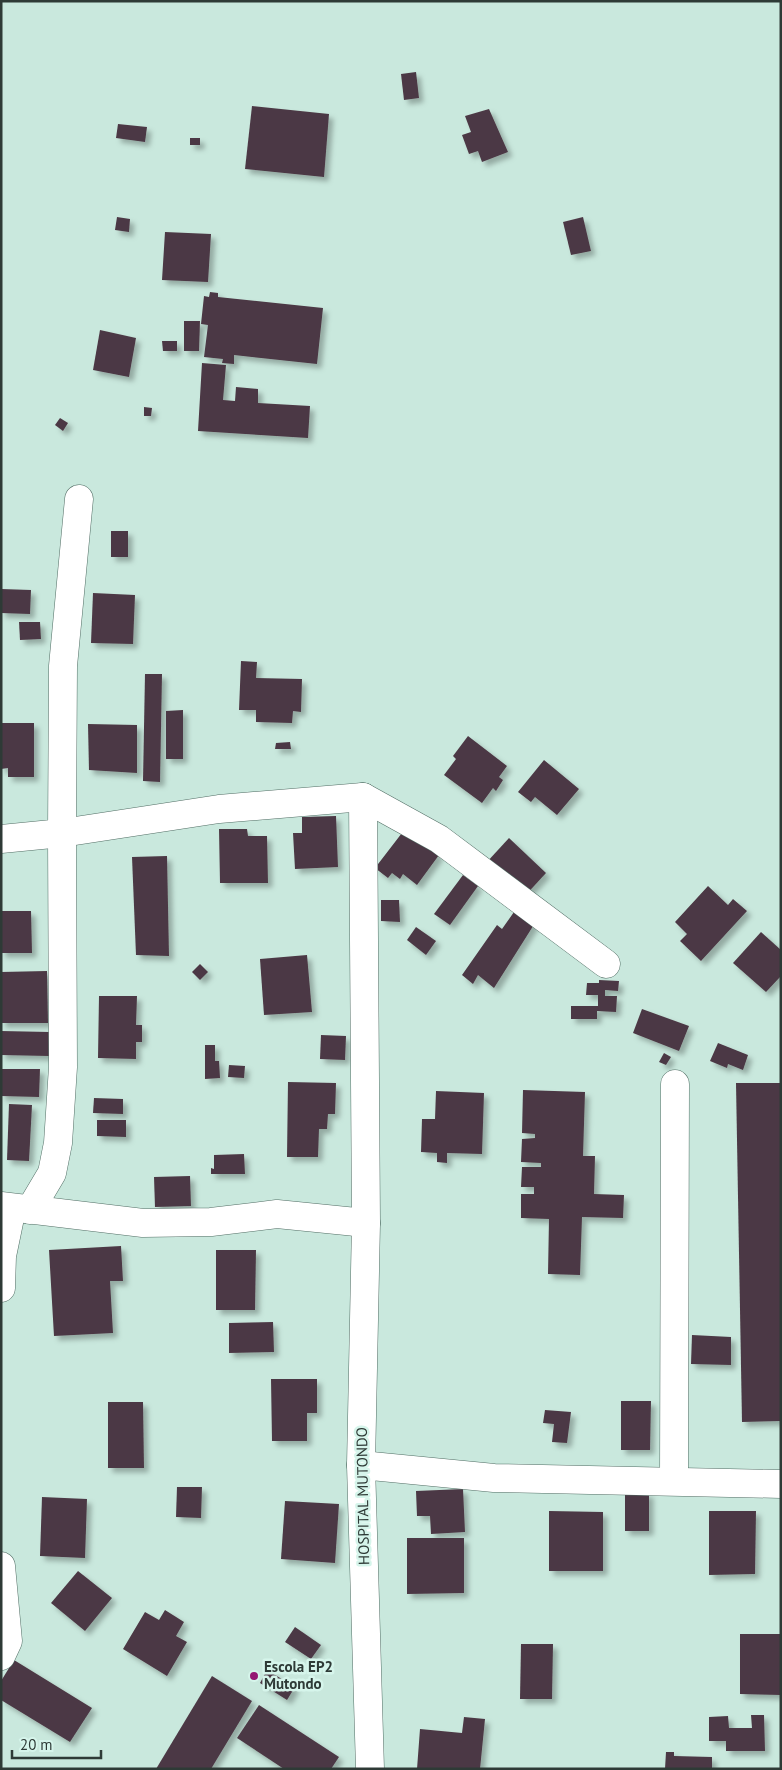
<svg xmlns="http://www.w3.org/2000/svg" width="782" height="1770" font-family="'PT Sans',sans-serif">
  <defs>
    <filter id="shadow"><feDropShadow dx="4.5" dy="4.5" stdDeviation="2.5" flood-color="#0004"/></filter>
  </defs>
  <rect width="100%" height="100%" fill="#c9e8dd"/>
  <g fill="#4c3844" filter="url(#shadow)">
    <path d="M416 72 419 98 404 100 401 74Z"/>
    <path d="M252 106 329 114 324 177 245 169Z"/>
    <path d="M489 109 508 152 482 162 478 151 469 154 462 135 471 132 465 116Z"/>
    <path d="M118 124 147 127 145 142 116 138Z"/>
    <rect x="190" y="138" width="10" height="7"/>
    <path d="M117 217 130 219 129 232 115 230Z"/>
    <path d="M583 217 591 251 571 255 563 222Z"/>
    <path d="M165 232 211 234 208 282 162 280Z"/>
    <path d="M210 292 218 293V297L323 308 317 364 234 355V364L222 363 223 359 204 357 208 325 201 324 204 296 209 297Z"/>
    <path d="M184 321H200L199 351H184Z"/>
    <path d="M100 330 136 338 129 377 93 370Z"/>
    <path d="M162 341H177V351H163Z"/>
    <path d="M202 363 226 365 223 400 235 401 236 387 258 389V403L310 406 308 438 198 431Z"/>
    <path d="M144 407 152 408 151 416H144Z"/>
    <path d="M60 418 68 423 63 431 55 425Z"/>
    <rect x="111" y="531" width="17" height="26"/>
    <path d="M1 589 31 590 30 614 1 613Z"/>
    <path d="M93 593 135 595 133 644 91 643Z"/>
    <path d="M19 622H40L41 639 20 640Z"/>
    <path d="M241 661 257 662 256 678 302 679 301 712 293 711 292 723 256 722V710H239Z"/>
    <path d="M145 674H162L160 782 143 781Z"/>
    <path d="M183 710V759H166V711Z"/>
    <path d="M1 723H34V777H8V768L1 769Z"/>
    <path d="M88 724 137 725V773L89 770Z"/>
    <path d="M468 736 507 766 499 777 503 780 496 791 493 788 482 803 444 775 456 759 453 756Z"/>
    <path d="M290 742 291 749H275L276 743Z"/>
    <path d="M544 760 579 789 557 815 535 797 531 802 518 792Z"/>
    <path d="M336 816 338 867 295 869 293 833H302V817Z"/>
    <path d="M219 829H247L248 836H267L268 883H220Z"/>
    <path d="M405 829 439 855 417 885 403 874 400 879 392 873 388 878 375 868Z"/>
    <path d="M509 838 546 873 523 898 486 863Z"/>
    <path d="M167 856 169 956 136 955 132 857Z"/>
    <path d="M463 875 478 886 450 925 434 914Z"/>
    <path d="M708 886 728 905 733 899 747 911 701 961 680 941 687 934 675 922Z"/>
    <path d="M381 900H399L400 922 381 921Z"/>
    <path d="M1 911H31L32 953H1Z"/>
    <path d="M514 912 535 923 494 988 478 975 473 984 462 975 497 925 502 929Z"/>
    <path d="M416 927 436 941 426 955 407 940Z"/>
    <path d="M761 932 781 950V976L766 992 733 963Z"/>
    <path d="M307 955 312 1012 264 1015 260 959Z"/>
    <path d="M200 964 208 972 200 980 192 972Z"/>
    <path d="M47 971 48 1023H1V972Z"/>
    <path d="M599 980 619 981 618 991 605 990V996H617L616 1012 597 1011V1019H571V1006H598V995H586L587 983H599Z"/>
    <path d="M99 996H137L136 1025H142V1042H136V1059L98 1058Z"/>
    <path d="M642 1009 689 1026 679 1051 633 1033Z"/>
    <path d="M1 1031 50 1032 49 1056 1 1055Z"/>
    <path d="M321 1035 346 1036 345 1060 320 1059Z"/>
    <path d="M718 1043 748 1055 743 1070 728 1064 727 1068 710 1061Z"/>
    <path d="M205 1045H215V1061H219L220 1078 205 1079Z"/>
    <path d="M664 1053 671 1057 666 1065 659 1062Z"/>
    <path d="M229 1065 245 1066 244 1078 228 1077Z"/>
    <path d="M1 1069H40L39 1097 1 1096Z"/>
    <path d="M288 1082 336 1083 335 1114H328L327 1129H319L318 1157H287Z"/>
    <path d="M736 1083H781V1421L742 1422Z"/>
    <path d="M523 1090 585 1092 583 1156H595L594 1194 624 1195 623 1218 582 1217 580 1275 548 1274 549 1219 521 1218V1194H534V1187H521L522 1167H541V1163L521 1162 522 1139 535 1138V1134L522 1133Z"/>
    <path d="M436 1091 484 1093 482 1154 447 1153V1163L437 1162V1153L421 1152 422 1119H435Z"/>
    <path d="M94 1098 123 1099V1114L93 1113Z"/>
    <path d="M9 1104 32 1105 29 1161 7 1160Z"/>
    <path d="M97 1120H126V1137L97 1136Z"/>
    <path d="M244 1154 245 1174H211V1168L214 1169V1155Z"/>
    <path d="M190 1176 191 1206 155 1207 154 1177Z"/>
    <path d="M121 1246 123 1281H110L113 1333 54 1336 49 1250Z"/>
    <path d="M216 1250H256L255 1310H216Z"/>
    <path d="M273 1322 274 1352 229 1353V1323Z"/>
    <path d="M692 1335 731 1337V1365L691 1364Z"/>
    <path d="M271 1379H317V1413H307V1441H272Z"/>
    <path d="M621 1401H651L650 1450H621Z"/>
    <path d="M108 1402H143L144 1468H108Z"/>
    <path d="M545 1410 571 1412 567 1443 552 1442 554 1424 543 1423Z"/>
    <path d="M177 1487H202L201 1518 176 1517Z"/>
    <path d="M463 1489 465 1532 431 1534 430 1516H417L416 1491Z"/>
    <path d="M625 1492 649 1493V1531H625Z"/>
    <path d="M42 1497 87 1499 85 1558 40 1556Z"/>
    <path d="M285 1501 339 1504 335 1563 281 1559Z"/>
    <path d="M549 1511 603 1512V1571H549Z"/>
    <path d="M709 1511H756L755 1574 709 1575Z"/>
    <path d="M407 1538H464V1593L407 1594Z"/>
    <path d="M78 1571 112 1598 85 1631 51 1603Z"/>
    <path d="M165 1610 184 1622 176 1636 187 1642 167 1676 123 1649 145 1612 159 1620Z"/>
    <path d="M295 1627 321 1645 311 1659 285 1642Z"/>
    <path d="M740 1634H781V1695L740 1694Z"/>
    <path d="M521 1644H553L552 1699H520Z"/>
    <path d="M14 1660 92 1708 70 1742 1 1700V1681Z"/>
    <path d="M267 1670 295 1687 287 1700 260 1683Z"/>
    <path d="M212 1676 252 1701 211 1769H156Z"/>
    <path d="M259 1705 339 1757 331 1769H284L237 1738Z"/>
    <path d="M751 1715H764L765 1751H726V1741H709V1717L728 1716 729 1728H752Z"/>
    <path d="M464 1717 485 1719 480 1769H417L420 1729 462 1733Z"/>
    <path d="M666 1752H674V1756L712 1757V1769H665Z"/>
  </g>
  <g fill="none" stroke-linecap="round" stroke-linejoin="round">
    <g stroke="#526e65" stroke-width="29">
      <g id="street">
        <path d="M363 797 366 1223 361 1465 370 1769"/>
        <path d="M1 839 62 833 63 666 79 499"/>
        <path d="M1 1206 143 1223 211 1222 277 1214 366 1223"/>
        <path d="M30 1210 52 1173 58 1143 63 1067 62 833 219 809 363 797 439 839 606 964"/>
        <path d="M1 1288 2 1256 12 1208"/>
        <path d="M361 1465 494 1478 781 1484"/>
        <path d="M674 1481 675 1084"/>
        <path d="M1 1566 8 1641 1 1656"/>
      </g>
    </g>
    <use href="#street" stroke="#fff" stroke-width="28"/>
  </g>
  <circle fill="#941873" stroke="#d6f5eb" stroke-width="2" cx="254" cy="1676" r="5"/>
  <g text-anchor="middle" stroke-width="5" stroke-linejoin="round" paint-order="stroke">
    <g font-size="15" fill="#2e3a36" stroke="#d6f5eb">
      <text transform="translate(363 1496) rotate(-91)" y="5">HOSPITAL MUTONDO</text>
    </g>
    <g font-size="15" font-weight="bold" fill="#2e3a36" stroke="#d6f5eb" text-anchor="start">
      <text x="264" y="1672">Escola EP2<tspan x="264" dy="17">Mutondo</tspan></text>
    </g>
  </g>
  <rect width="782" height="1770" fill="none" stroke="#2e3a36" stroke-width="5"/>
  <path d="M12 1750v8h89v-8" fill="none" stroke="#2e3a36" stroke-width="2.5"/>
  <text x="20" y="1750" font-size="15" fill="#2e3a36" stroke="#d6f5eb" stroke-width="4" paint-order="stroke">20 m</text>
</svg>
